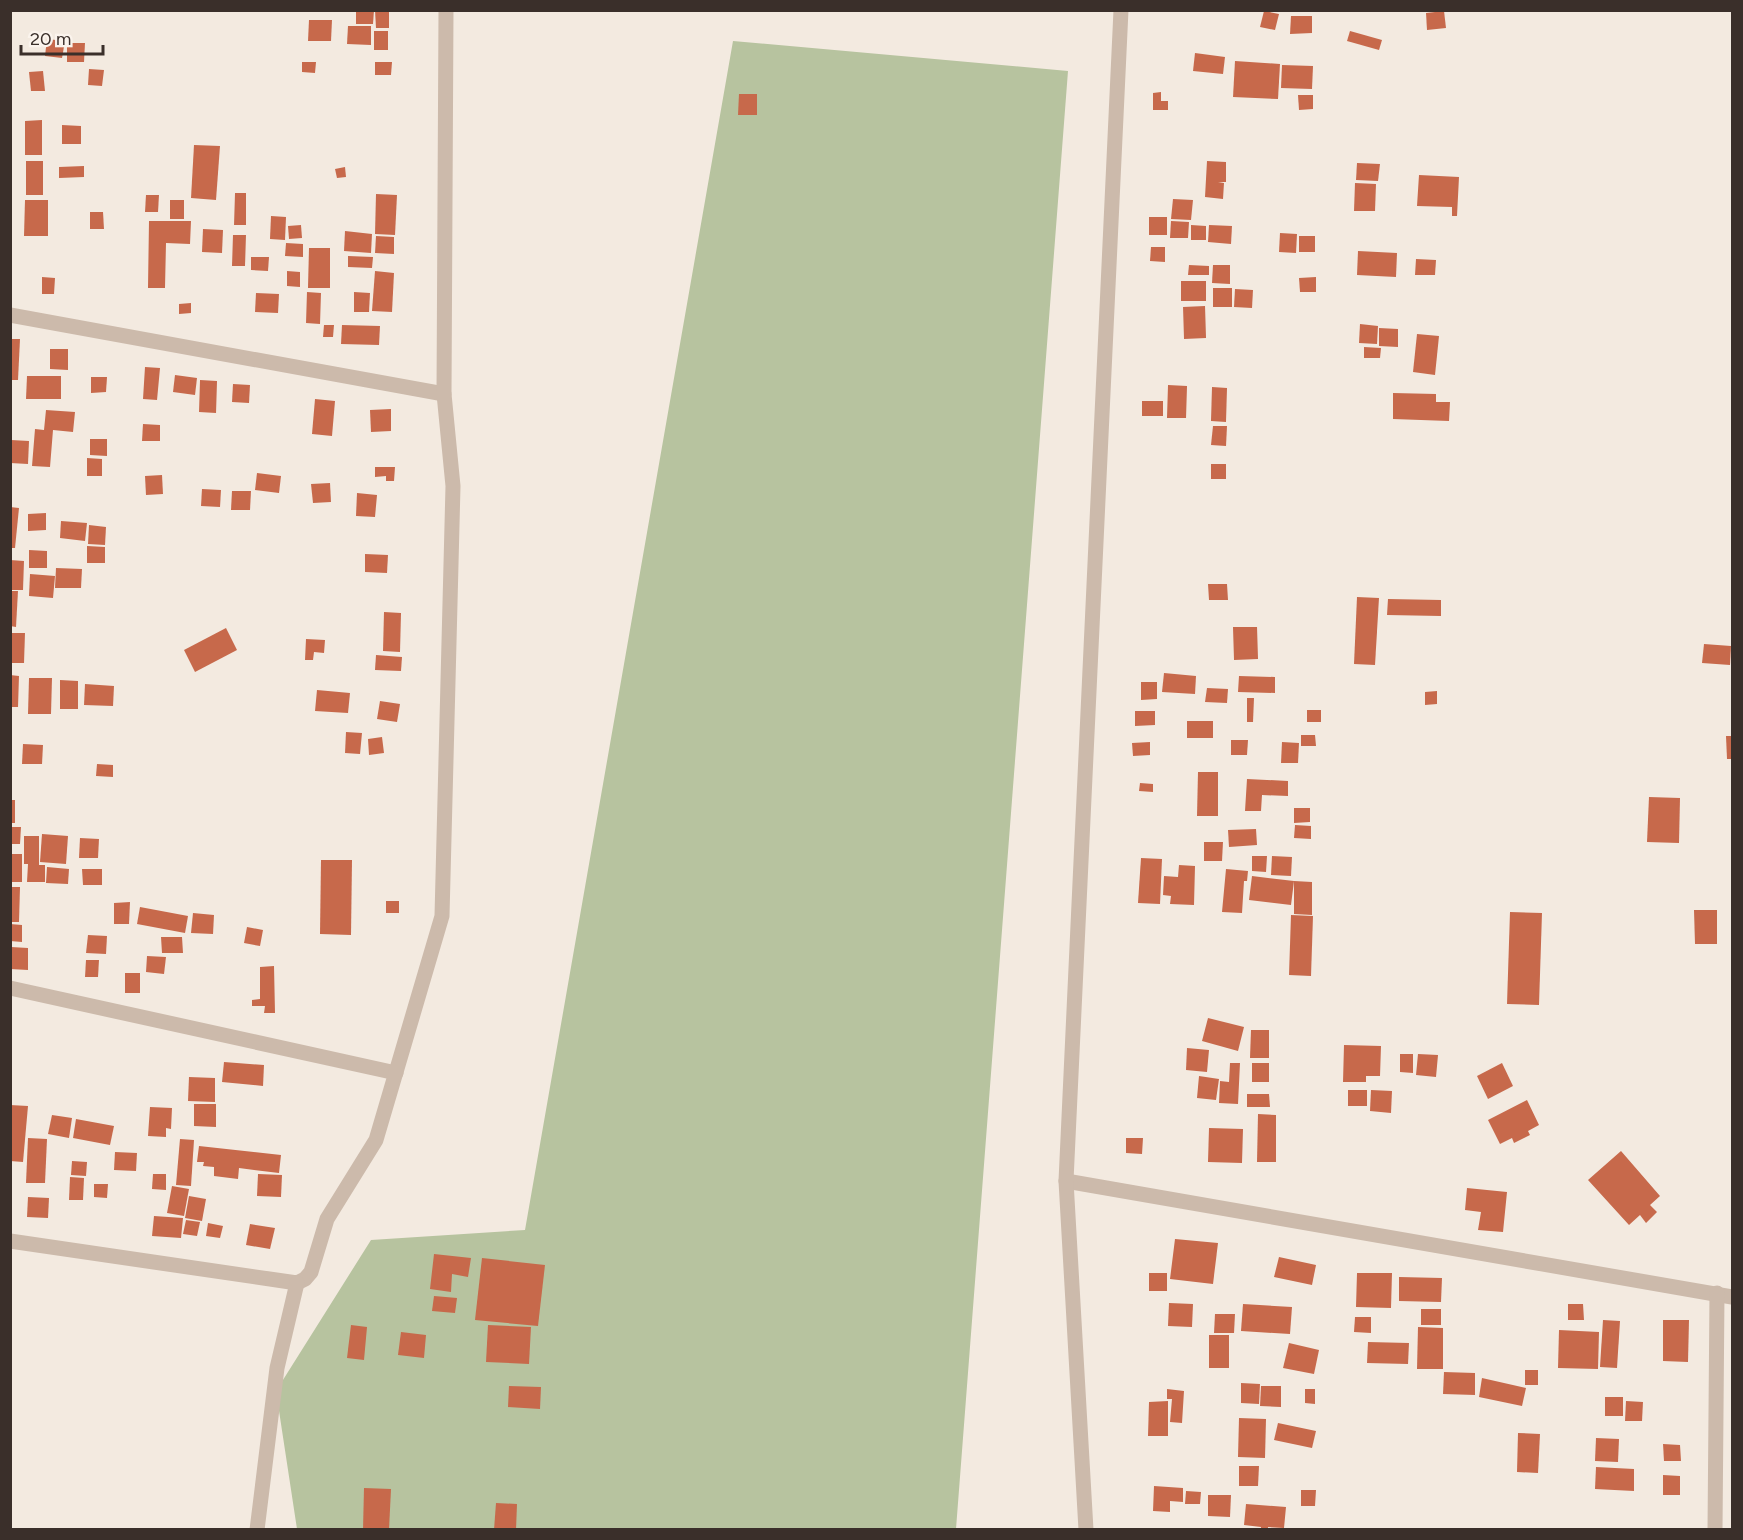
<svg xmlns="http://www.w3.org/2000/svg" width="1743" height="1540" font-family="Figtree,sans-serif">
  <rect width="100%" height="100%" fill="#f3eae0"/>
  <path fill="#b7c39f" d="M733 41 1068 71 956 1529H297L276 1391 371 1240 525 1230Z"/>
  <g fill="#c7694b">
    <path d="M356 10H374L373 24H356Z"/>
    <path d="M375 10H389V28H376Z"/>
    <path d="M1264 11 1279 14 1275 30 1260 27Z"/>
    <path d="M1444 11 1446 28 1427 30 1426 13Z"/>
    <path d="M1291 16H1312V33L1290 34Z"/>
    <path d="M309 20H332L331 41H308Z"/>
    <path d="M348 26H371V45L347 44Z"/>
    <rect x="374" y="31" width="14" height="19"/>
    <path d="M1350 31 1382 40 1379 50 1347 41Z"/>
    <path d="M47 39 65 41 62 58 45 56Z"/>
    <path d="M67 43H85L84 62H67Z"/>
    <path d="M1195 53 1225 57 1223 74 1193 71Z"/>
    <path d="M1235 61 1280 64 1278 99 1233 97Z"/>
    <path d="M302 62H316L315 73 302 72Z"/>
    <path d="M375 62H392L391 75H375Z"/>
    <path d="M1282 65 1313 66 1312 89 1281 88Z"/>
    <path d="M89 69 104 70 102 86 88 85Z"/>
    <path d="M43 71 45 91H31L29 72Z"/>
    <path d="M1161 92V101H1168V110H1153V93Z"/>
    <path d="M739 94H757V115H738Z"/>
    <path d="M1298 95H1313V109L1299 110Z"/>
    <path d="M42 120V155H25V121Z"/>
    <path d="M62 125 81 126V144H62Z"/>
    <path d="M194 145 220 146 216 200 191 198Z"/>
    <rect x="26" y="161" width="17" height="34"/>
    <path d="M1207 161 1226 162V182H1218L1224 183 1223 199 1205 197Z"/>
    <path d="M1357 163 1380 164 1378 181 1356 180Z"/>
    <path d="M84 166V177L59 178V167Z"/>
    <path d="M345 167 346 177 337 178 335 169Z"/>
    <path d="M1419 175 1459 177 1457 216H1452V207L1417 206Z"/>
    <path d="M1355 183 1376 184 1375 211H1354Z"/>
    <path d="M235 193H246V225H234Z"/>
    <path d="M376 194 397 195 395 235 375 234Z"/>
    <path d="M146 195H159L158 212H145Z"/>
    <path d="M1173 199 1193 200 1191 220 1171 219Z"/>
    <path d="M25 200H48V236H24Z"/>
    <rect x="170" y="200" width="14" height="19"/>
    <path d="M90 212H103L104 229H90Z"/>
    <path d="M271 216 286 217 285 240 270 239Z"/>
    <rect x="1149" y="217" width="18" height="18"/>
    <path d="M149 221H191L190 244 166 243 165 288H148Z"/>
    <path d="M1171 221 1189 222 1188 238H1170Z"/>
    <path d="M301 225 302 238 289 239 288 226Z"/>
    <path d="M1191 225 1206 226V240H1191Z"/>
    <path d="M1209 225 1232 226 1231 244 1208 242Z"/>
    <path d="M203 229 223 230 222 253 202 252Z"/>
    <path d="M345 231 372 234 371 253 344 251Z"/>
    <path d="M1280 233 1297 234 1296 253 1279 252Z"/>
    <path d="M233 235H246L245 266H232Z"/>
    <path d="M376 236 394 237V254L375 253Z"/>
    <rect x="1299" y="236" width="16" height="16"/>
    <path d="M286 243 303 244V257L285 256Z"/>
    <path d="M1151 247H1165V262L1150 261Z"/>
    <path d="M309 248H330V288H308Z"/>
    <path d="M1358 251 1397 253 1396 277 1357 275Z"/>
    <path d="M348 256 373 257 372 268 348 267Z"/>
    <path d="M251 257H269L268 271 251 270Z"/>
    <path d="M1416 259 1436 260 1435 275H1415Z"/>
    <path d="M1189 265 1209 266V275H1188Z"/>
    <path d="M1213 265H1230V284L1212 283Z"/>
    <path d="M287 271 300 272V287L287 286Z"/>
    <path d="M375 271 394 273 392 312 372 311Z"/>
    <path d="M42 277 55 278 54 294H42Z"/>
    <path d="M1316 277V292H1300L1299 278Z"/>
    <rect x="1181" y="281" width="25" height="20"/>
    <rect x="1213" y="288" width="19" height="19"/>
    <path d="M1235 289 1253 290 1252 308 1234 307Z"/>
    <path d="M307 292 321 293 320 324 306 323Z"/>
    <path d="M354 292 370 293 369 312H354Z"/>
    <path d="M256 293 279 294 278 313 255 312Z"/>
    <path d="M191 303V313L179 314V304Z"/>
    <path d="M1205 306 1206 338 1184 339 1183 307Z"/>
    <path d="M1360 324 1378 326 1377 344 1359 343Z"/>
    <path d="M324 325H334L333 337H323Z"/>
    <path d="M342 325 380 326 379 345 341 344Z"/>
    <path d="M1379 328 1398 329V347L1379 346Z"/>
    <path d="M1417 334 1439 336 1435 375 1413 372Z"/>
    <path d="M10 339H20L18 380H10Z"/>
    <path d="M1364 347 1381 348 1380 358H1364Z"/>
    <path d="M50 349H68V370L50 369Z"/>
    <path d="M145 367 160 368 157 400 143 399Z"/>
    <path d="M175 375 197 378 195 395 173 392Z"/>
    <path d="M27 376H61V399H26Z"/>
    <path d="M91 377H107L106 392 91 393Z"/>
    <path d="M200 380 217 381 216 413 199 412Z"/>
    <path d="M233 384 250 385 249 403 232 402Z"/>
    <path d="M1168 385 1187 386 1186 418H1167Z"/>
    <path d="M1212 387 1227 388 1226 422 1211 421Z"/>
    <path d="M1393 393 1436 394V402H1450L1449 421 1393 419Z"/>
    <path d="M315 399 335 401 332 436 312 434Z"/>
    <rect x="1142" y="401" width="21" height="15"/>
    <path d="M391 409V431L371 432 370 410Z"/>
    <path d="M46 410 75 412 73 432 53 430 50 467 32 466 35 429 44 430Z"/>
    <path d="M143 424 160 425V441H142Z"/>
    <path d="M1213 426H1227L1226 446 1211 445Z"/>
    <path d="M90 439H107V456L90 455Z"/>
    <path d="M11 440 29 441 28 464 10 463Z"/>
    <path d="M87 458 102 459V476H87Z"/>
    <rect x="1211" y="464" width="15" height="15"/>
    <path d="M375 467H395L394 481H386V476L375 477Z"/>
    <path d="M257 473 281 476 279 493 255 490Z"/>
    <path d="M162 475 163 494 146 495 145 476Z"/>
    <path d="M330 483 331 502 313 503 311 484Z"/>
    <path d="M202 489 221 490 220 507 201 506Z"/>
    <path d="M232 491H251L250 510H231Z"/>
    <path d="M357 493 377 495 375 517 356 516Z"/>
    <path d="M10 507 19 508 15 548H10Z"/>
    <path d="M46 513V530L28 531V514Z"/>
    <path d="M61 521 87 523 85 541 60 538Z"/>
    <path d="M89 525 106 527 105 545 88 544Z"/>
    <path d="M87 546 105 547V563H87Z"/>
    <path d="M29 550 47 551V568H29Z"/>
    <path d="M365 554 388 555 387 573 365 572Z"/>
    <path d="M10 560 24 561 23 590H10Z"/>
    <path d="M56 568 82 569 81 588H55Z"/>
    <path d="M30 574 55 576 53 598 29 596Z"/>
    <path d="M1208 584H1227L1228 600H1209Z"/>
    <path d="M10 591H18L16 627 10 626Z"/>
    <path d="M1357 597 1379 598 1375 665 1354 664Z"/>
    <path d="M1388 599 1441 600V616L1387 615Z"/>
    <path d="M384 612 401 613 400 652 383 651Z"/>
    <path d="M1233 627H1257L1258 659 1234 660Z"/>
    <path d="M226 628 237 650 195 672 184 650Z"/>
    <path d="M10 633H25L24 663H10Z"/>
    <path d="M306 639 325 640 324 653 314 652 313 660H305Z"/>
    <path d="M1704 644 1731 646 1730 665 1702 663Z"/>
    <path d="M376 655 402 657 401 671 375 670Z"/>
    <path d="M1164 673 1196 676 1195 694 1162 692Z"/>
    <path d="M10 675 19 676 18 707H10Z"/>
    <path d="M1239 676 1275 677V693L1238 692Z"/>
    <path d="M29 678H52L51 714H28Z"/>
    <path d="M60 680 78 681V709H60Z"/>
    <path d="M1141 682H1157V699L1141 700Z"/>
    <path d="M85 684 114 686 113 706 84 705Z"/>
    <path d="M1207 688 1228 689 1227 703 1205 702Z"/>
    <path d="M317 690 350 693 348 713 315 711Z"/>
    <path d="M1437 691V704L1425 705V692Z"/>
    <path d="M1247 698H1254L1253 722H1247Z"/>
    <path d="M380 701 400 704 397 722 377 719Z"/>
    <rect x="1307" y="710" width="14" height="12"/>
    <path d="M1135 711H1155V725L1135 726Z"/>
    <rect x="1187" y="721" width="26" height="17"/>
    <path d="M346 732 362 733 360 754 345 753Z"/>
    <path d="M1301 735H1315L1316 746H1301Z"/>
    <path d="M1726 736H1732V759H1727Z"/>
    <path d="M382 737 384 753 369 755 368 739Z"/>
    <path d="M1231 740H1248L1247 755H1231Z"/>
    <path d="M1150 742V755L1133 756 1132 743Z"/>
    <path d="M1282 742 1299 743 1298 763H1281Z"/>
    <path d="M23 744 43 745 42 764H22Z"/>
    <path d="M97 764 113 765V777L96 776Z"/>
    <path d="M1198 772H1218V816H1197Z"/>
    <path d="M1247 779 1288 781V796L1262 795 1261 811H1245Z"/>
    <path d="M1140 783 1153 784V792L1139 791Z"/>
    <path d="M1649 797 1680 798 1679 843 1647 842Z"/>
    <rect x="10" y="800" width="5" height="23"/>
    <path d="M1294 808H1310V822L1294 823Z"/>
    <path d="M1295 825 1311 826V839L1294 838Z"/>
    <path d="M10 827H21L20 844H10Z"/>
    <path d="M1256 829 1257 845 1229 847 1228 830Z"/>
    <path d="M42 834 68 836 66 864 40 862Z"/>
    <path d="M24 836H39V865H45V882H27L28 864H24Z"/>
    <path d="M80 838 99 839 98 858H79Z"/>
    <path d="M1204 842H1223L1222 861H1204Z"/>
    <rect x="10" y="854" width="12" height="28"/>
    <path d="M1252 856H1267L1266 872 1252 871Z"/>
    <path d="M1272 856 1292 857 1291 876 1271 875Z"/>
    <path d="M1141 858 1162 859 1160 904 1138 903Z"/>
    <path d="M321 860H352L351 935 320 934Z"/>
    <path d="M1179 865 1195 866 1194 905 1170 904 1171 896 1163 895 1164 876 1178 877Z"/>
    <path d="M47 867 69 869 68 884 46 883Z"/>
    <path d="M82 869H102V885H83Z"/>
    <path d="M1226 869 1248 871 1247 881H1244L1242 913 1222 912Z"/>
    <path d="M1252 876 1294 881 1291 905 1249 900Z"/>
    <path d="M1294 881 1312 882V915L1294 914Z"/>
    <path d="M10 887H20L19 922H10Z"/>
    <rect x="386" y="901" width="13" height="12"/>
    <path d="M130 902 129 924H114V903Z"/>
    <path d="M140 907 188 916 185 933 137 924Z"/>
    <path d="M1694 910H1717V944H1695Z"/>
    <path d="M1510 912 1542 913 1539 1005 1507 1004Z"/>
    <path d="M193 913 214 915 213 934 191 933Z"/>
    <path d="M1291 915 1313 916 1311 976 1289 975Z"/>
    <path d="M10 924 22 925V942L10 941Z"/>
    <path d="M247 927 263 930 260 946 244 943Z"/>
    <path d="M88 935 107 936 106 954 86 953Z"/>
    <path d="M161 937H182L183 953H162Z"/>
    <path d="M11 947 28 948V970L10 969Z"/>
    <path d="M147 956 166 957 164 974 146 972Z"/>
    <path d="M86 960H99L98 977H85Z"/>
    <path d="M274 966 275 1013H264L265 1006H252V1000L260 999V967Z"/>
    <rect x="125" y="973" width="15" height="20"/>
    <path d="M1208 1018 1244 1027 1238 1051 1202 1041Z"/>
    <path d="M1251 1030H1269V1058H1250Z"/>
    <path d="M1344 1045 1381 1046 1380 1076H1366V1082H1343Z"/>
    <path d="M1187 1048 1209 1050 1207 1072 1186 1070Z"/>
    <path d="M1400 1054H1413V1073L1400 1072Z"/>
    <path d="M1418 1054 1438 1055 1436 1077 1416 1075Z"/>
    <path d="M224 1062 264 1065 263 1086 222 1082Z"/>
    <path d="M1230 1063H1240L1238 1104 1219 1103 1220 1081 1229 1082Z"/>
    <rect x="1252" y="1063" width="17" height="19"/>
    <path d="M1502 1063 1513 1086 1488 1099 1477 1076Z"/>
    <path d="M1199 1076 1219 1079 1216 1100 1197 1098Z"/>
    <path d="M189 1077 215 1078V1102L188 1101Z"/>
    <rect x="1348" y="1090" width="19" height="16"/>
    <path d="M1371 1090 1392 1091 1391 1113 1370 1111Z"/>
    <path d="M1247 1094H1269L1270 1107H1247Z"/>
    <path d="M1527 1100 1539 1125 1528 1131 1530 1135 1514 1143 1512 1138 1500 1144 1488 1120Z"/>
    <path d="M194 1104H216V1127L194 1126Z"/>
    <path d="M10 1105 28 1106 23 1162 10 1161Z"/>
    <path d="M150 1107 172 1108 171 1129 166 1128V1137L148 1136Z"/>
    <path d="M1258 1114 1276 1115V1162H1257Z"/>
    <path d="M52 1115 72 1118 69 1138 48 1134Z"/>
    <path d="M76 1119 114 1126 110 1145 73 1138Z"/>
    <path d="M1209 1128 1243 1129 1242 1163 1208 1162Z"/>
    <path d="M28 1138 47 1139 45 1183H26Z"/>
    <path d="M1126 1138H1143L1142 1154 1126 1153Z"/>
    <path d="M180 1139 194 1140 191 1186 176 1185Z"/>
    <path d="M199 1146 281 1155 279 1173 239 1168 238 1179 214 1176V1167L203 1166 204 1162H197Z"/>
    <path d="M1621 1151 1660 1196 1650 1205 1657 1212 1646 1223 1640 1215 1629 1225 1588 1180Z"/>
    <path d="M115 1152 137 1153 136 1171 114 1170Z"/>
    <path d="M72 1161 87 1162 86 1176 71 1175Z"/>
    <path d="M153 1174H166V1190L152 1189Z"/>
    <path d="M258 1174 282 1175 281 1197 257 1196Z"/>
    <path d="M70 1177 84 1178 83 1200H69Z"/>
    <path d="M94 1184H108L107 1198 94 1197Z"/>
    <path d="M172 1186 189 1189 184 1216 167 1213Z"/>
    <path d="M1467 1188 1507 1192 1503 1232 1478 1230 1481 1212 1465 1210Z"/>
    <path d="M189 1196 206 1199 202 1221 185 1218Z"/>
    <path d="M28 1197 49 1198 48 1218 27 1217Z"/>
    <path d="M154 1216 183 1218 181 1238 152 1236Z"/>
    <path d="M186 1220 200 1222 197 1236 183 1234Z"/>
    <path d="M208 1223 223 1226 220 1238 206 1236Z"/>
    <path d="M250 1224 275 1228 270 1249 246 1245Z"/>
    <path d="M1175 1239 1218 1243 1213 1284 1170 1279Z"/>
    <path d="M434 1254 471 1258 468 1277 452 1274 451 1292 430 1289Z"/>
    <path d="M1279 1257 1316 1265 1312 1285 1274 1277Z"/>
    <path d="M482 1258 545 1265 538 1326 475 1320Z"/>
    <rect x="1149" y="1273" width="18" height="18"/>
    <path d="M1357 1273H1392L1391 1308 1356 1307Z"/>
    <path d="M1399 1277 1442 1278 1441 1302 1399 1301Z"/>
    <path d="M434 1296 457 1298 455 1313 432 1311Z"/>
    <path d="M1169 1303 1193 1304 1192 1327 1168 1326Z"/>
    <path d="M1243 1304 1292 1307 1290 1334 1241 1331Z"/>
    <path d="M1568 1304H1583L1584 1320H1568Z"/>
    <rect x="1421" y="1309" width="20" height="16"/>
    <path d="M1215 1314H1235L1234 1333H1214Z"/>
    <path d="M1355 1317H1371V1333L1354 1332Z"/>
    <path d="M1603 1320 1620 1321 1617 1368 1600 1367Z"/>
    <path d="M1663 1320H1689L1688 1362 1663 1361Z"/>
    <path d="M351 1325 367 1327 364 1360 347 1358Z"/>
    <path d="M488 1325 531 1327 529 1364 486 1362Z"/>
    <path d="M1418 1327 1443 1328V1369H1417Z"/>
    <path d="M1559 1330 1599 1332 1598 1369 1558 1368Z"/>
    <path d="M401 1332 426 1335 424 1358 398 1355Z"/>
    <rect x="1209" y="1335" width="20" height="33"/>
    <path d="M1368 1342 1409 1343 1408 1364 1367 1363Z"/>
    <path d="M1289 1343 1319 1350 1314 1374 1283 1368Z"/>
    <rect x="1525" y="1370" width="13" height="15"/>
    <path d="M1444 1372 1475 1373V1395L1443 1394Z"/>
    <path d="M1482 1378 1526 1388 1522 1406 1479 1397Z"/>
    <path d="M1241 1383 1260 1384 1259 1404 1241 1403Z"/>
    <path d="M509 1386 541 1387 540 1409 508 1407Z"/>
    <path d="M1261 1386H1281V1407L1260 1406Z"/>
    <path d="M1167 1389 1184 1391 1182 1423 1170 1422 1172 1399H1167Z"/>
    <path d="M1305 1389H1315V1404L1305 1403Z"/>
    <rect x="1605" y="1397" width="18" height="19"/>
    <path d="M1168 1401V1436H1148L1149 1402Z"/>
    <path d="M1626 1401 1643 1402 1642 1421H1625Z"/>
    <path d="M1239 1418 1266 1419 1265 1458 1238 1457Z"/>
    <path d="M1278 1423 1316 1431 1312 1448 1274 1440Z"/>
    <path d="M1518 1433 1540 1434 1538 1473 1517 1472Z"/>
    <path d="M1596 1438 1619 1439 1618 1462 1595 1461Z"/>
    <path d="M1663 1444 1680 1445 1681 1461H1664Z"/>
    <path d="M1239 1466H1259L1258 1486H1239Z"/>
    <path d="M1596 1467 1634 1469V1491L1595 1489Z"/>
    <path d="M1663 1475 1680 1476V1495H1663Z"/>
    <path d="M1154 1486 1183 1488V1502L1170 1501V1512L1153 1511Z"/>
    <path d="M364 1488 391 1489 389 1530H363Z"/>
    <path d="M1301 1490H1316L1315 1506H1301Z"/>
    <path d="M1186 1491 1201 1492 1200 1504H1185Z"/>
    <path d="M1208 1495H1231L1230 1517 1208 1516Z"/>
    <path d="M496 1503 517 1504 516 1530H494Z"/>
    <path d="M1246 1504 1286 1507 1284 1528 1268 1527V1530H1261V1527L1244 1525Z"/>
  </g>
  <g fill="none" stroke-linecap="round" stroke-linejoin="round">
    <g stroke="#ccbaab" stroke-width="15">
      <path d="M10 315 444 394"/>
      <path d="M10 988 396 1073"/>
      <path d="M1066 1181 1732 1297"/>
      <path d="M10 1241 297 1283 305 1279 311 1272 327 1219 376 1140 442 916 453 486 444 394 446 10"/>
      <path d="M257 1530 277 1368 297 1283"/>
      <path d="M1086 1530 1066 1181 1121 10"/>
      <path d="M1715 1530 1717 1293"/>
    </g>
  </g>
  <rect width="1743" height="1540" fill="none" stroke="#3a2f2a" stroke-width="24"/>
  <path d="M21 45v9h82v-9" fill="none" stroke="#3a2f2a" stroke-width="3"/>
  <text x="30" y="45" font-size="18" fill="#3a2f2a" stroke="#fbf4ed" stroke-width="4.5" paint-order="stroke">20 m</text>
</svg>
